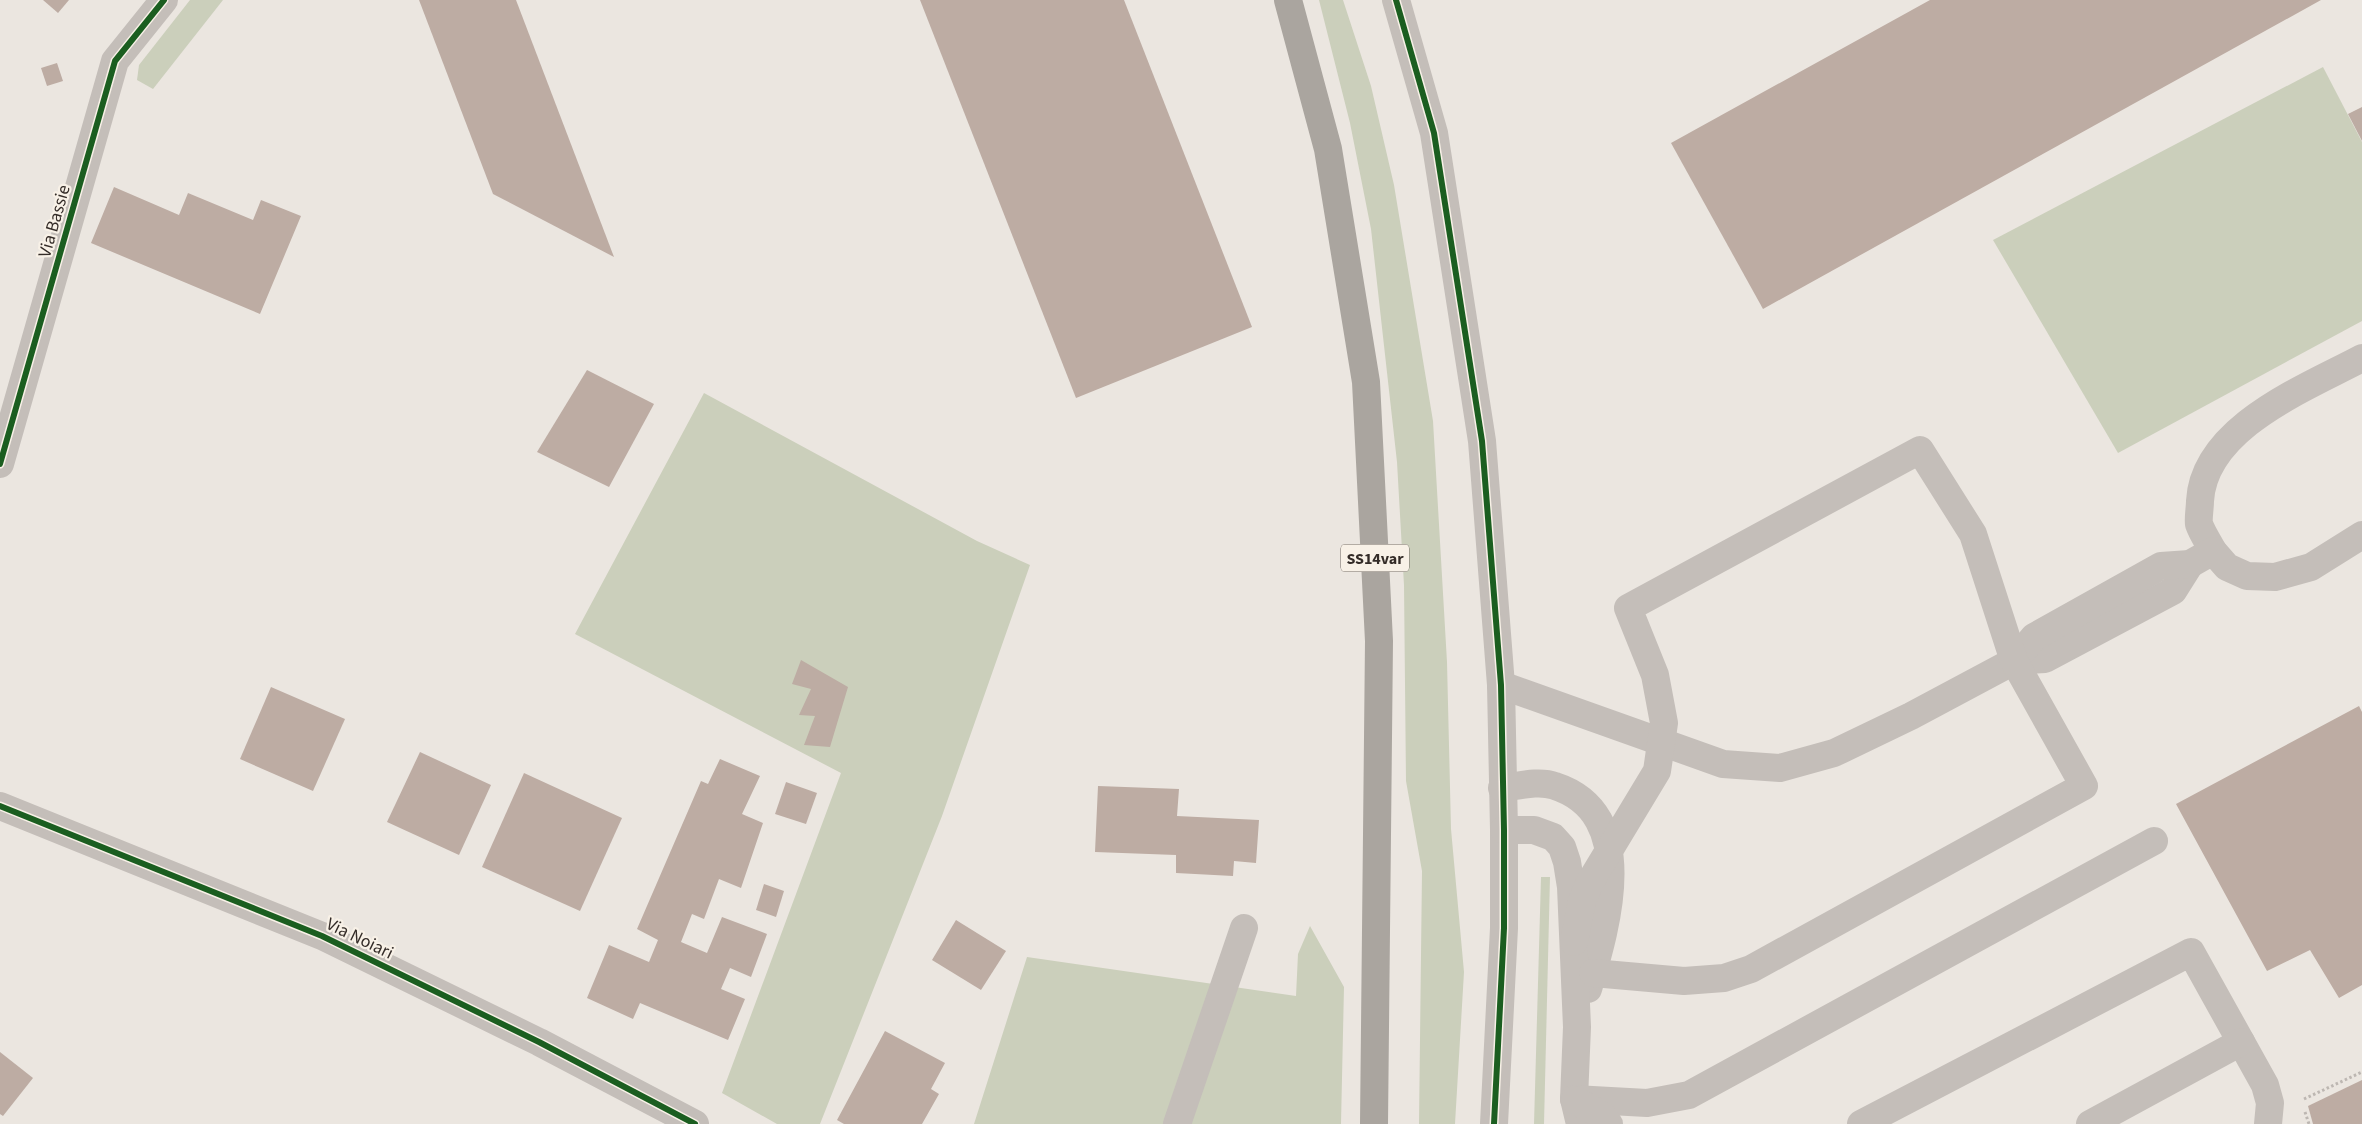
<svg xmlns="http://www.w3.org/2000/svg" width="2362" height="1124" viewBox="0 0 2362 1124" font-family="'Source Sans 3',sans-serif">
  <rect width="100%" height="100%" fill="#ebe6e0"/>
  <g fill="#cbcfbb">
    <polygon points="190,0 223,0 153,89 137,80 139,65"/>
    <polygon points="1319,0 1343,0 1371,86 1394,185 1433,421 1447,662 1451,829 1464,972 1455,1124 1419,1124 1422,871 1406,781 1404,585 1397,462 1371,229 1350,123"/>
    <polygon points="2323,67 2362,142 2362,321 2118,453 1993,240"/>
    <polygon points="704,393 977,541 1030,565 942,816 820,1124 777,1124 722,1093 841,773 575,634"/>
    <polygon points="1541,877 1550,877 1544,1124 1534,1124"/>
    <polygon points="1310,926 1344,987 1341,1124 974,1124 1027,957 1296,996 1298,954"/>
  </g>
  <g fill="#bdaca3">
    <polygon points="43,0 69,0 58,13"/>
    <polygon points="419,0 516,0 614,257 493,194"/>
    <polygon points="920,0 1124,0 1252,327 1076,398"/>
    <polygon points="1930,0 2321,0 1763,309 1671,143"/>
    <polygon points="57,63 63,81 47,86 41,68"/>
    <polygon points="2362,107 2362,141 2348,114"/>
    <polygon points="114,187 179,215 188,193 253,220 261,200 301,216 260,314 91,243"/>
    <polygon points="587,370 654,404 609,487 537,452"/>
    <polygon points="801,660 848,687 830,747 804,745 815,716 799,715 811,689 792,684"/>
    <polygon points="271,687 345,719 313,791 240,759"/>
    <polygon points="2359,706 2362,712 2362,985 2339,998 2310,950 2267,971 2176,804"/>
    <polygon points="420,752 491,785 459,855 387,822"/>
    <polygon points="720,759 760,776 742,814 763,823 741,888 719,879 704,919 692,914 681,942 707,953 722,917 767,934 751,977 730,968 721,989 745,999 728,1040 640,1003 633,1019 587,998 609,945 649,962 658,940 637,929 701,781 708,784"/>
    <polygon points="524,773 622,818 580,911 482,867"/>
    <polygon points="786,782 817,793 806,824 775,814"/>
    <polygon points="1098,786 1179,789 1177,816 1259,820 1256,863 1234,861 1233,876 1176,873 1176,855 1095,852"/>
    <polygon points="764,884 784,891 776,917 756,910"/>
    <polygon points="956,920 1006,951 981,990 932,960"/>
    <polygon points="885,1031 945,1063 931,1089 939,1094 922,1124 844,1124 837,1120"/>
    <polygon points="0,1052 33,1078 3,1116 0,1114"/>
    <polygon points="2362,1080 2362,1124 2313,1124 2308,1106"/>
  </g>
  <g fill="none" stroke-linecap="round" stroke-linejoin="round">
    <g stroke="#bdb7b2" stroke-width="3" stroke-dasharray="2.5 2.5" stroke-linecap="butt">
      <polyline points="2304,1099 2362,1072"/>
      <polyline points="2305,1112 2309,1124"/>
    </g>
    <g stroke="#c4beb9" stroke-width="28">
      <polyline points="1396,0 1434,133 1482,441 1501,685 1504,830 1504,928 1494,1124"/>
      <polyline points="0,464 115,61 164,0"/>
      <path d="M2213 551C2209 543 2202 533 2199 524 2198 518 2200 508 2200 501 2204 427 2306 388 2362 358"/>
      <polyline points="2014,661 2045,659 2173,591 2190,564"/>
      <polyline points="1501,685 1723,764 1780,768 1834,753 1911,716 2014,661 2034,637 2161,566 2190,564 2213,551 2227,567 2247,576 2275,577 2311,567 2362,535"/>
      <path d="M1502 788C1518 786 1539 780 1555 786 1641 814 1606 928 1588 989"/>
      <polyline points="0,806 322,936 539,1042 695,1124"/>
      <polyline points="1504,830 1534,830 1553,837 1562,847 1567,862 1571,887 1577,1027 1574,1099 1580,1124"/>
      <polyline points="1574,942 1582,901 1590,882 1657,771 1664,723 1655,675 1628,608 1920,450 1973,534 2014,661 2084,786 1751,969 1724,978 1684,981 1593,973"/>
      <polyline points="1574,1099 1647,1103 1689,1095 2154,841"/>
      <polyline points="1575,1100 1602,1115 1609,1124"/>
      <polyline points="1177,1124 1244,928"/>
      <polyline points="1861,1124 2191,952 2265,1085 2270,1103 2268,1124"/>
      <polyline points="2090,1124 2241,1042"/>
    </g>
    <polyline stroke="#aaa59f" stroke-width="28" points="1288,0 1328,149 1366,382 1379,641 1374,1124"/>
    <g stroke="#f8f1e7" stroke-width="9">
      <g id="cycleway">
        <polyline points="1396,0 1434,133 1482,441 1501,685 1504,830 1504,928 1494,1124"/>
        <polyline points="0,464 115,61 164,0"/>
        <polyline points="0,806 322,936 539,1042 695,1124"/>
      </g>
    </g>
    <use href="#cycleway" stroke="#1b5e20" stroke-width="6"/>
  </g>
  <g text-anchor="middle" stroke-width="4.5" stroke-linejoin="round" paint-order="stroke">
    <rect fill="#f8f1e7" stroke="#6f6761" stroke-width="1" x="1341" y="544.5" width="68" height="27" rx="4"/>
    <g font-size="16" font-weight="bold" fill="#342c28">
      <text x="1375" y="564">SS14var</text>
    </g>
    <g font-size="18" fill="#342c28" stroke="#f8f1e7">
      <text transform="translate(54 221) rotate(-74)" y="6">Via Bassie</text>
      <text transform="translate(360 938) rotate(26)" y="6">Via Noiari</text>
    </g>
  </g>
</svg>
